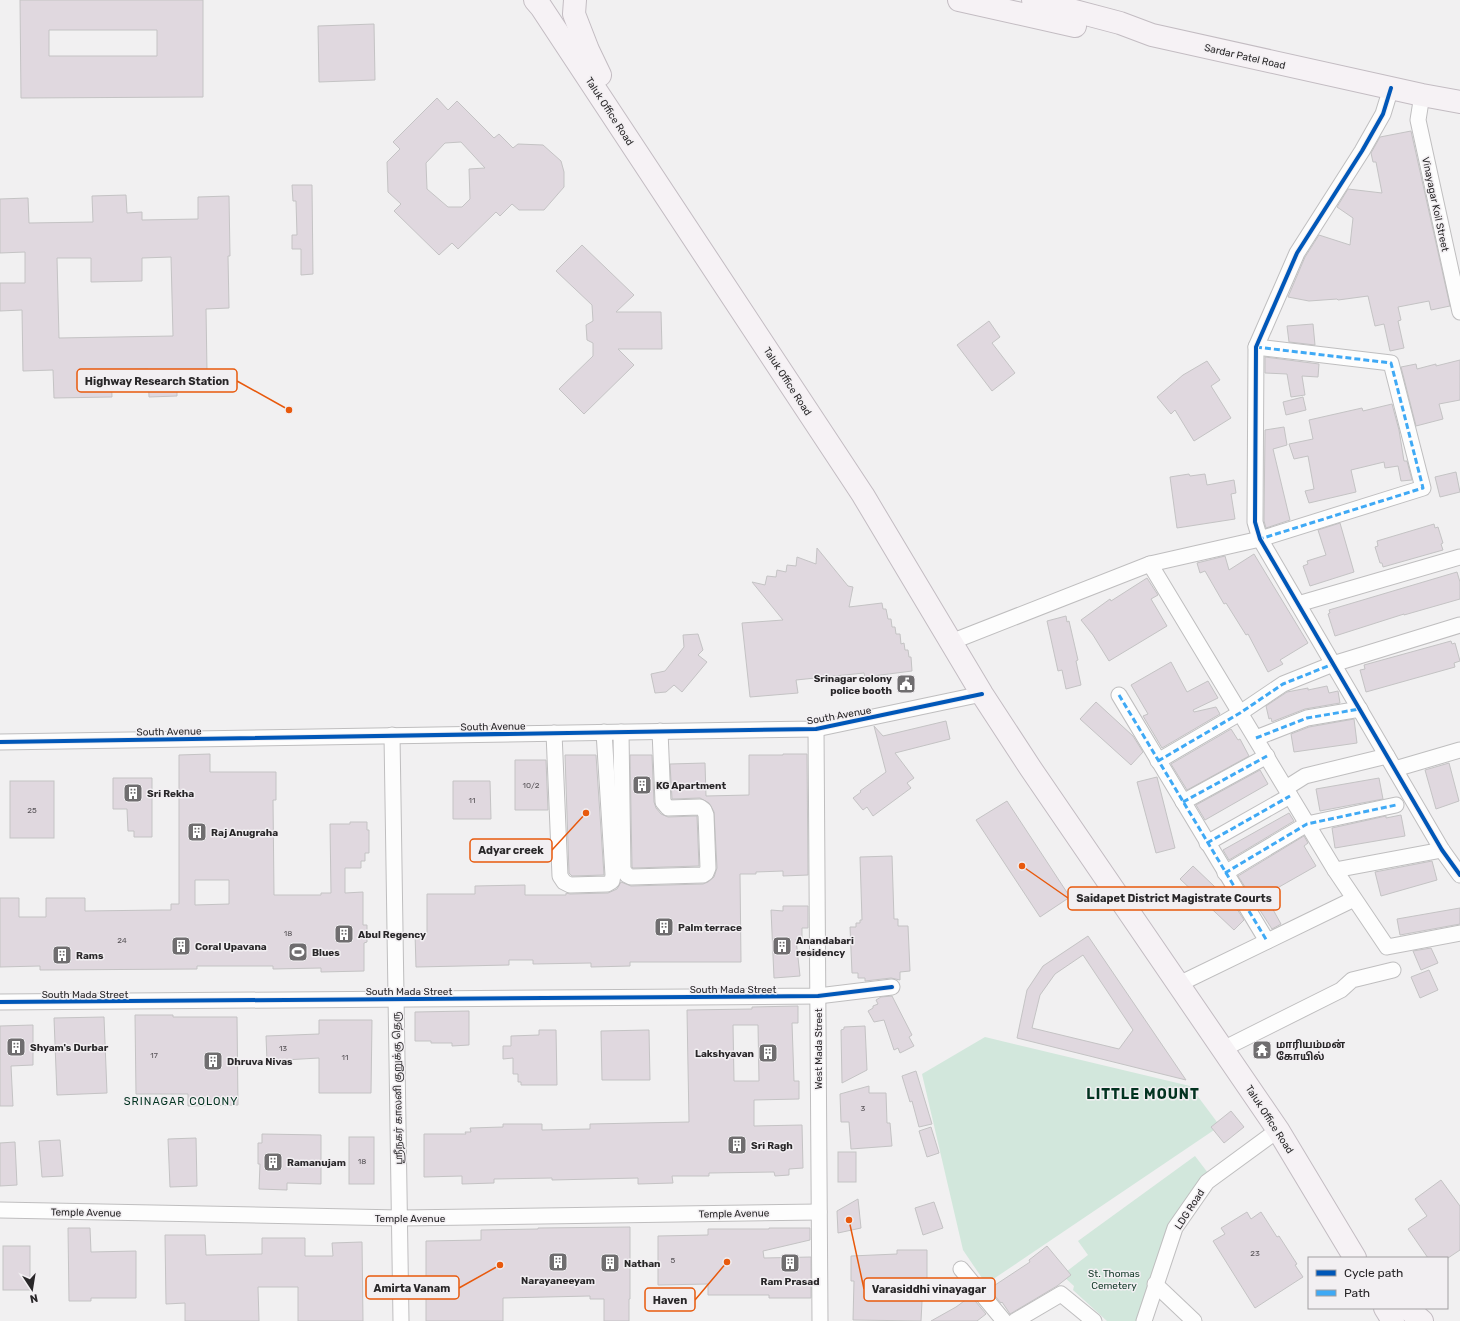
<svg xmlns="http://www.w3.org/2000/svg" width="1460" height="1321" viewBox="0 0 1460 1321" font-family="Rubik,'Noto Sans Tamil',sans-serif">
  <rect width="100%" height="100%" fill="#f1f0f1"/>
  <g fill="#d2e7dc">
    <polygon points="985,1037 1190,1086 1220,1126 986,1284 963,1250 922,1074"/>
    <polygon points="1195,1156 1208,1173 1190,1192 1159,1251 1137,1321 1107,1321 1073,1290 1074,1286 1062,1275 1088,1255 1078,1241"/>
  </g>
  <g fill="#e0d8df" stroke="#c4c3c4" fill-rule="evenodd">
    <path d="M20 0H203V97L21 98ZM49 30H157V56H49Z"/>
    <polygon points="374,24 375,80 319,82 318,26"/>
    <path d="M437 98 448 110 457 101 494 138 499 134 513 148 518 144 543 145 561 161 564 172V187L544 210H519L512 204 500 216 496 212 458 249 452 243 439 255 394 211 401 204 388 192 387 162 400 149 393 142ZM461 142 485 168 469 169 470 199 462 207H448L427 189 426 163 445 143Z"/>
    <polygon points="1411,131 1450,306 1431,310 1429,301 1398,307 1401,320 1398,321 1404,348 1390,351 1384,324 1375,326 1368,296 1338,300 1337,299 1309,301 1288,297 1305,257 1319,235 1350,245 1353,218 1337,207 1348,189 1382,193 1376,162 1373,162 1371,153 1380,137"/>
    <polygon points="292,185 312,185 313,274 301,275 301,249 292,249 292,235 297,235 296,201 293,201"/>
    <path d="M126 195 127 213 142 212V220L198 219V197L229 196 230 256H228L229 308 206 309 207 372 177 373V396L149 397 148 369 111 370 112 397 54 398 53 370 23 371 22 310 0 311V283H25V252L0 253V199L28 198 29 223 93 222 92 196ZM171 257 173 336 59 338 57 258H91V282L142 281V258Z"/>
    <polygon points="582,245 634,295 616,312 661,312 662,349 618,349 634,365 584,414 559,389 593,356 593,343 587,340 586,325 593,321 592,305 556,271"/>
    <polygon points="989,321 1000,337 992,343 1015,373 992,391 957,345"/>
    <polygon points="1313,324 1315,345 1289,342 1287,326"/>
    <polygon points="1265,357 1319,364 1318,377 1302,376 1305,395 1291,397 1287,374 1265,373"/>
    <polygon points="1460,360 1460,400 1439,404 1443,419 1416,426 1401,367 1416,364 1417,369 1436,364 1436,366"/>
    <polygon points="1207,361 1220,380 1211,386 1231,418 1194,441 1175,410 1171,414 1157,397 1183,375"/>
    <polygon points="1303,397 1306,410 1286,415 1283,402"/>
    <polygon points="1392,404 1399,430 1404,461 1407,461 1412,480 1401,481 1398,466 1385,468 1384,462 1351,470 1356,492 1309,503 1305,491 1314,489 1308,456 1294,459 1289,444 1313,439 1309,420 1362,408 1363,411"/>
    <polygon points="1284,427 1287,445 1273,449 1290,520 1266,528 1264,521 1265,430"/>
    <polygon points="1456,472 1460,492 1440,497 1435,477"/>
    <polygon points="1189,474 1190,476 1205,474 1207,485 1234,480 1236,493 1231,494 1235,519 1177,528 1170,477"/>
    <polygon points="1340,523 1354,572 1310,586 1303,566 1308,564 1307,561 1326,555 1318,530"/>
    <polygon points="1434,524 1435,528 1438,527 1443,543 1441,544 1443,550 1383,567 1382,563 1380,563 1375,547 1378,546 1377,541"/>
    <polygon points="817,548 848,586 853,587 849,607 882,603 883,609 886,609 888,619 891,619 892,627 895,627 896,634 900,634 901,644 904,643 905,650 908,650 909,657 911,657 912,671 865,677 864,673 796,680 798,693 750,697 742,623 783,620 752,582 765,585 767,576 776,577 777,570 786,572 787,565 796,566 797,557 816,564"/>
    <polygon points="1254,554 1308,643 1280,660 1283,664 1268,672 1248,634 1246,635 1226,603 1224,604 1205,571 1200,573 1197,563 1225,556 1229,570"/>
    <polygon points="1457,572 1460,582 1460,599 1404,615 1404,614 1335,636 1328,614 1330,613 1329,610"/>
    <polygon points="1147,578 1158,595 1151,599 1167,626 1109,661 1093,635 1081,620 1110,599 1111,601"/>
    <polygon points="1066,616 1067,622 1069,621 1078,660 1076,661 1081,685 1066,689 1062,670 1058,671 1047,621"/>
    <polygon points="698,634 703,650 698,655 707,662 682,692 674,685 666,692 655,693 651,674 665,671 684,647 683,635"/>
    <polygon points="1451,641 1452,644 1455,643 1460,661 1454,663 1455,667 1366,692 1360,670 1365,669 1364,665"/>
    <polygon points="1171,662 1187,692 1208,681 1218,698 1193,710 1194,712 1216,707 1220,714 1162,748 1143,716 1148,714 1131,685"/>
    <polygon points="1327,686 1329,693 1338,691 1340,703 1305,709 1274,721 1272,722 1271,718 1269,719 1266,706 1287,692 1308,688 1308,690"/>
    <polygon points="1096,702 1133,736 1143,752 1131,765 1080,719"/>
    <polygon points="1354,719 1357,743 1294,752 1291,734 1309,727"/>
    <polygon points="946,721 950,739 895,753 914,778 907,783 911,788 873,816 867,807 863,810 853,798 861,792 860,791 886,772 874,726 883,736"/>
    <polygon points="1231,729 1238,740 1240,739 1249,756 1187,790 1171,764"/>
    <path d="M210 754V772H276V800H273L274 895H321V893H331L330 824H350V822H367V830H369V853H365V861H361V868H345V893L363 892V925H367V942L364 943V971L321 972V968L273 969V966H197V969L40 970V966L0 967V898H19V917H46V898H85V911L162 910H171V904H179V755ZM195 880H229V904L195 905Z"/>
    <polygon points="783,754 807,754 808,875 783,876 783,871 756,872 756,874 740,874 741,962 630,962 630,966 591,967 591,963 533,964 533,960 509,960 509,965 416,967 415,933 427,933 427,894 475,894 475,886 525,885 525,895 566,895 566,893 570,894 608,893 617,889 621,882 631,886 703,884 708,882 714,877 717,868 714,812 709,803 700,798 672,799 670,764 705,763 706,796 749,795 749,755 783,755"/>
    <polygon points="565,755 596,755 604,875 572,876 569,873"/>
    <polygon points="630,755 652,755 654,802 656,808 661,814 668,817 697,816 699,866 633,868 632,867"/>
    <polygon points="515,760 546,760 548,810 515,810"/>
    <polygon points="1449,763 1459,801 1436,809 1425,770"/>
    <polygon points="1260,770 1268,784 1205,820 1196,805"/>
    <polygon points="1157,777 1175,848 1156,853 1137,782"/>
    <polygon points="113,778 152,778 152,837 134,837 134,831 128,831 127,809 113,809"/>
    <polygon points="1379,778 1383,799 1320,811 1316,789"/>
    <rect x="10" y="781" width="44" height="57"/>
    <polygon points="453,781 490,781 491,819 453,819"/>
    <polygon points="1007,801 1070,897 1040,917 976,820"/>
    <polygon points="1289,813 1294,821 1229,860 1223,850"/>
    <polygon points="1401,815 1405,836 1335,848 1332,828 1386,816 1386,818"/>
    <polygon points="1304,836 1308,843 1304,846 1316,866 1265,895 1281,924 1272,929 1238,876"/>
    <polygon points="892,856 894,919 898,919 898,926 908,926 910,971 900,972 900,980 891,978 865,981 865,978 858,978 858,973 852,973 850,927 856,927 856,923 860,923 860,920 862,920 860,857"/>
    <polygon points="1432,861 1437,880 1381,896 1375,872"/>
    <polygon points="1193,866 1235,906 1244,920 1234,930 1180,879"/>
    <polygon points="783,906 808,906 808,928 802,928 802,938 796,939 800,976 774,978 771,910 783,911"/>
    <polygon points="1460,908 1460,924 1400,935 1397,919"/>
    <path d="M1088 936 1186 1080 1017 1038 1027 990 1043 966ZM1083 955 1133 1030 1119 1049 1032 1028 1040 995 1055 974Z"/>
    <polygon points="1431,948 1438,963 1421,970 1413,951"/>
    <polygon points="1429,970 1438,990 1420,998 1411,977"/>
    <polygon points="892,996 912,1035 909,1037 914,1046 900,1053 898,1048 894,1050 884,1020 874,1022 868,1011 873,1008 873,1006 878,1004 876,1000 881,997"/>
    <path d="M798 1006V1023H792L794 1081H799V1099L754 1100V1126L802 1125 803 1168 789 1169V1175L775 1176 774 1172 709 1173V1176H672L673 1183 638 1184V1178L552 1180V1178L494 1179V1183L462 1184V1176L424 1177V1134H466L465 1132H471L470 1128 503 1127V1124H542V1130L590 1129V1124L689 1122 687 1010 752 1009V1007ZM733 1025H758L759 1081H734Z"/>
    <polygon points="469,1011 469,1045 452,1046 452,1043 431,1043 431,1041 415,1041 415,1012"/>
    <polygon points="135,1015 173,1015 173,1017 237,1017 238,1105 188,1106 188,1094 136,1094"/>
    <polygon points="104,1017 107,1093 57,1095 54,1018"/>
    <polygon points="319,1020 372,1020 371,1093 319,1093 319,1058 267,1061 266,1036 319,1034"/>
    <polygon points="33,1025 33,1065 11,1066 13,1106 0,1106 0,1026"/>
    <polygon points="865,1026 867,1070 842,1083 841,1030 844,1029 844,1027"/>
    <polygon points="539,1030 556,1030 557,1085 521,1085 521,1082 518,1082 518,1074 513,1074 513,1058 503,1059 503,1046 511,1046 511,1036 539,1035"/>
    <polygon points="649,1030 650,1080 602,1080 601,1031"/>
    <polygon points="916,1071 932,1124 919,1127 912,1101 910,1102 902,1076"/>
    <polygon points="869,1086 869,1093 886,1093 887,1123 890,1123 892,1146 851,1149 849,1122 841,1122 840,1094"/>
    <polygon points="1231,1111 1244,1127 1224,1143 1211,1127"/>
    <polygon points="931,1127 939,1153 927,1157 919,1131"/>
    <polygon points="262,1134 321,1135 321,1184 287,1183 287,1190 259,1189 260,1164 258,1164 258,1143 262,1143"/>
    <rect x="349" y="1137" width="25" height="47"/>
    <polygon points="196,1138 197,1186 170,1187 168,1139"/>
    <polygon points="60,1140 63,1176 42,1177 39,1141"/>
    <polygon points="15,1142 17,1185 0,1186 0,1143"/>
    <rect x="838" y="1152" width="18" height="30"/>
    <polygon points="1441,1180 1460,1206 1460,1250 1448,1258 1428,1258 1408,1229 1427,1216 1415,1199"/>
    <polygon points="858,1199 861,1228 838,1233 837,1211"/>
    <polygon points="934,1202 943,1228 923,1235 915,1208"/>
    <polygon points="1247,1212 1251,1219 1261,1212 1277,1237 1279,1236 1297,1264 1295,1265 1303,1277 1255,1308 1213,1241 1225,1234 1221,1228"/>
    <polygon points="630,1227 630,1299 629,1299 629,1321 604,1321 604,1299 590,1299 590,1296 503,1298 503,1321 426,1321 426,1241 481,1240 481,1230 538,1229 538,1228"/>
    <polygon points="68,1228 90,1228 91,1252 136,1251 136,1298 91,1298 91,1301 69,1301"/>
    <polygon points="769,1228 810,1228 810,1240 763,1251 764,1258 811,1257 811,1298 769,1298 769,1295 708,1295 708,1284 658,1285 658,1236 708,1235 708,1229 769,1229"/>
    <polygon points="165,1235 205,1235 206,1255 262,1254 262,1238 305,1238 305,1256 333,1256 332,1243 362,1242 363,1321 298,1321 298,1287 258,1287 259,1321 185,1321 185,1303 166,1304"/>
    <rect x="3" y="1246" width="27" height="44"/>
    <polygon points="1047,1246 1071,1275 1057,1286 1010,1314 1002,1302 1001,1303 989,1289 1030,1262 1029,1260"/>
    <polygon points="897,1250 927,1250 927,1281 923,1282 921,1321 853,1320 854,1281 851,1281 851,1256 897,1254"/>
    <polygon points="971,1296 986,1314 977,1321 931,1321 956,1307"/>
  </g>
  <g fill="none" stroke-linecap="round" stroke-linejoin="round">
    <g stroke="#bfbebf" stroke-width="17">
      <g id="minor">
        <polyline points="1391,88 1383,114 1362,151 1297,253 1256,347 1255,522 1260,539 1442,850 1460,875"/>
        <polyline points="1422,95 1418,120 1460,312"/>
        <polyline points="1150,564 1335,870 1387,947 1460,933"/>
        <polyline points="1298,604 1460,557"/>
        <polyline points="951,642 1150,564 1260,539 1423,488 1391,363 1256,347"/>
        <polyline points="1119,695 1267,941"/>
        <polyline points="816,729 820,1321"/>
        <polyline points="621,732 623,870 627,875 631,877 703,875 706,873 708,868 706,815 704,810 700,807 668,808 663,802 660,731"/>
        <polyline points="554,733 560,876 564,882 570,885 607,884 612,881 613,875 604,732"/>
        <polyline points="392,735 401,1321"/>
        <polyline points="1256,738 1307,718 1360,709"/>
        <polyline points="0,742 816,729 982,694"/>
        <polyline points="1158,761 1240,713 1283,684 1333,664 1460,625"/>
        <polyline points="1395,769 1460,750"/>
        <polyline points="1286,788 1305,776 1387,756"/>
        <polyline points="1183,802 1267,756"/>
        <polyline points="1207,843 1290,796"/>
        <polyline points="1335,870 1442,850"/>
        <polyline points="1225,873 1307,824 1396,805"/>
        <polyline points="1179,984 1354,899"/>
        <polyline points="0,1002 818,996 892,987"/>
        <polyline points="1223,1049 1341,990 1352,980 1393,970"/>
        <polyline points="0,1210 400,1218 819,1212"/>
        <polyline points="961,1269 1004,1321"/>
        <polyline points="1155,1284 1194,1321"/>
        <polyline points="1015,1321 1061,1294 1094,1321"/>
        <polyline points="1144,1321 1175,1228 1207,1182 1278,1130"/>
      </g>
    </g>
    <g stroke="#c3bcc2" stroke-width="24">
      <g id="primary">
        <polyline points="535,0 541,7 863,495 982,694 1031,769 1278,1130 1355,1258"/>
        <polyline points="575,0 574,14 588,50 600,75"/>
        <polyline points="959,0 1075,26"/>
        <polyline points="1033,0 1120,23 1152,35 1422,95 1460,102"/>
        <polyline points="1385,1308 1393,1321"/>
        <polyline points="1407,1308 1422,1321"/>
      </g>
    </g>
    <use href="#minor" stroke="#fdfdfd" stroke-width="15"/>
    <use href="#primary" stroke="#f6f2f5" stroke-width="22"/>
    <g stroke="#3fa9f5" stroke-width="3" stroke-dasharray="6 3" stroke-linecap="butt">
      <polyline points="1256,347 1391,363 1423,488 1260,539"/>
      <polyline points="1119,695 1267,941"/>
      <polyline points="1256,738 1307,718 1360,709"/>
      <polyline points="1158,761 1240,713 1283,684 1333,664"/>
      <polyline points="1183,802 1267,756"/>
      <polyline points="1207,843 1290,796"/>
      <polyline points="1225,873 1307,824 1396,805"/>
    </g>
    <g stroke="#f2eff2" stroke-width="6">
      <g id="cycleway">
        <polyline points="1391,88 1383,114 1362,151 1297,253 1256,347 1255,522 1260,539 1442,850 1460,875"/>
        <polyline points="0,742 816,729 982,694"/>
        <polyline points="0,1002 818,996 892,987"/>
      </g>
    </g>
    <use href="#cycleway" stroke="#0057b8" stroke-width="4"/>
  </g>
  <defs>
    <g id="civic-square" transform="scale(1)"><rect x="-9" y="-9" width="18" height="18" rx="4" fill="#6f6d6f" stroke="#f2eff2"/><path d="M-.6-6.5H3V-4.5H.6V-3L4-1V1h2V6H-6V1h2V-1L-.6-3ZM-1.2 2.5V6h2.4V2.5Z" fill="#fff"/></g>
    <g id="building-square" transform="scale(1)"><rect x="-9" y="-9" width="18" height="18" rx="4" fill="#6f6d6f" stroke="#f2eff2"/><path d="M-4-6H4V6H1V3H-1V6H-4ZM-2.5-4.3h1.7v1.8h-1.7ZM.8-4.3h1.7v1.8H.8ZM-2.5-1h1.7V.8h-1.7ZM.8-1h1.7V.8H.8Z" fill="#fff"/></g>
    <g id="stadium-square" transform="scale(1)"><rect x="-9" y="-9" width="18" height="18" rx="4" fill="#6f6d6f" stroke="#f2eff2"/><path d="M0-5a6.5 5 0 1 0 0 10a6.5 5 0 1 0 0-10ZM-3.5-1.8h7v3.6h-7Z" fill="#fff"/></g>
    <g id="temple-square" transform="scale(1)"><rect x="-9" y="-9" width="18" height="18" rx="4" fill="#6f6d6f" stroke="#f2eff2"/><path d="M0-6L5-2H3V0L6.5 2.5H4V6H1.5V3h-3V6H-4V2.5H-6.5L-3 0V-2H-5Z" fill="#fff"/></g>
  </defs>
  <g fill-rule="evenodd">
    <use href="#civic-square" x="906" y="684"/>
    <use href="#building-square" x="642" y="785"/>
    <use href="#building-square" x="133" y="793"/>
    <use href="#building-square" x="197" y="832"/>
    <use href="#building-square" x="664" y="927"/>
    <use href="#building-square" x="344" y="934"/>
    <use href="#building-square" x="181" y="946"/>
    <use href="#building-square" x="782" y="946"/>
    <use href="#stadium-square" x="298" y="952"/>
    <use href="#building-square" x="62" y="955"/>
    <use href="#building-square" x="16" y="1047"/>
    <use href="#temple-square" x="1262" y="1050"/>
    <use href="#building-square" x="768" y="1053"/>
    <use href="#building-square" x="213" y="1061"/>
    <use href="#building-square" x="737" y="1145"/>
    <use href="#building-square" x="273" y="1162"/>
    <use href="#building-square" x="558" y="1262"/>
    <use href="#building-square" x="610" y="1263"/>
    <use href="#building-square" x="790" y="1263"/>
  </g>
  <g text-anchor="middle" stroke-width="3" stroke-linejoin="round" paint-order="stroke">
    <g font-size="8" fill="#585458">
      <text x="531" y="788">10/2</text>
      <text x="472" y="803">11</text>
      <text x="32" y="813">25</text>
      <text x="288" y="936">18</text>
      <text x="122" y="943">24</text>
      <text x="283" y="1051">13</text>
      <text x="154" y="1058">17</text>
      <text x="345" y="1060">11</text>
      <text x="863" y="1111">3</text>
      <text x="362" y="1164">18</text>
      <text x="1255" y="1256">23</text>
      <text x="673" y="1263">5</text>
    </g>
    <g font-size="10" fill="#292729" stroke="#f2eff2">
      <text transform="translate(1245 56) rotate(13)" y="4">Sardar Patel Road</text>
      <text transform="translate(610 111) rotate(57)" y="4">Taluk Office Road</text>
      <text transform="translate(1436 204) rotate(78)" y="4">Vinayagar Koil Street</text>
      <text transform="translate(788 381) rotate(57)" y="4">Taluk Office Road</text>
      <text transform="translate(839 715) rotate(-10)" y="4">South Avenue</text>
      <text transform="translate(493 726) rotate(-1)" y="4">South Avenue</text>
      <text transform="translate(169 731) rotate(-1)" y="4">South Avenue</text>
      <text x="733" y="993">South Mada Street</text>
      <text x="409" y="995">South Mada Street</text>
      <text x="85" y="998">South Mada Street</text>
      <text transform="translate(818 1049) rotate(-90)" y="4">West Mada Street</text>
      <text transform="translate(397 1088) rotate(-91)" y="4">ஸ்ரீநகர் காலனி குறுக்கு தெரு</text>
      <text transform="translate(1270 1119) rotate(57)" y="4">Taluk Office Road</text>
      <text transform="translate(1189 1209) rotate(-57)" y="4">LDG Road</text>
      <text transform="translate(86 1212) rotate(1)" y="4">Temple Avenue</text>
      <text transform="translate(734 1213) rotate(-1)" y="4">Temple Avenue</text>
      <text x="410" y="1222">Temple Avenue</text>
    </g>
    <g font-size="10" font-weight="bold" fill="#292729" stroke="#f2eff2" text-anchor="start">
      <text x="892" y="682" text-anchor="end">Srinagar colony<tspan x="892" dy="12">police booth</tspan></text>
      <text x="656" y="789">KG Apartment</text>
      <text x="147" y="797">Sri Rekha</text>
      <text x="211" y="836">Raj Anugraha</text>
      <text x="678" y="931">Palm terrace</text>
      <text x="358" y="938">Abul Regency</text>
      <text x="796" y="944">Anandabari<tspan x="796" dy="12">residency</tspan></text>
      <text x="195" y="950">Coral Upavana</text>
      <text x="312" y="956">Blues</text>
      <text x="76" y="959">Rams</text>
      <text x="1276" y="1048">மாரியம்மன்<tspan x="1276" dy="12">கோயில்</tspan></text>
      <text x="30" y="1051">Shyam's Durbar</text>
      <text x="754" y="1057" text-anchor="end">Lakshyavan</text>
      <text x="227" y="1065">Dhruva Nivas</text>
      <text x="751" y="1149">Sri Ragh</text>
      <text x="287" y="1166">Ramanujam</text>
      <text x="624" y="1267">Nathan</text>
      <text x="558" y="1284" text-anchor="middle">Narayaneeyam</text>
      <text x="790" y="1285" text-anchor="middle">Ram Prasad</text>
    </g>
    <g font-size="10" fill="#113727" stroke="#f2eff2">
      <text x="1114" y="1277">St. Thomas<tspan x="1114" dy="12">Cemetery</tspan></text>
    </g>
    <g font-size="11" letter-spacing="1" fill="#023320" stroke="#f2eff2">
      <text x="181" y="1105">SRINAGAR COLONY</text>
    </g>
    <g font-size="14" font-weight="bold" letter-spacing="1" fill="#023320" stroke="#f2eff2">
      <text x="1143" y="1099">LITTLE MOUNT</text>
    </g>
  </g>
  <path fill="none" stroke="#e8590c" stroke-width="1.5" d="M289 410L237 381M586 813L552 850M1022 866L1068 898M500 1265L459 1288M849 1220L864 1289M727 1262L695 1300"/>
  <g fill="#e8590c" stroke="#f2eff2" stroke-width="1.5">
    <circle cx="289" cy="410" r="4"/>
    <circle cx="586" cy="813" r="4"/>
    <circle cx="1022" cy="866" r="4"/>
    <circle cx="500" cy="1265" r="4"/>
    <circle cx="849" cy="1220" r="4"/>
    <circle cx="727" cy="1262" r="4"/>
  </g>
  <g fill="#f2eff2" stroke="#e8590c" stroke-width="1.5">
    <rect x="77" y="369" width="160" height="23" rx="4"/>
    <rect x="470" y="839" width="82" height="23" rx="4"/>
    <rect x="1068" y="887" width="212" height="23" rx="4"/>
    <rect x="366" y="1276" width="93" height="23" rx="4"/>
    <rect x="864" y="1278" width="131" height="23" rx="4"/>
    <rect x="645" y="1288" width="50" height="23" rx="4"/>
  </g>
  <g font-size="11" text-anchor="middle" font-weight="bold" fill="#292729">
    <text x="157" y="385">Highway Research Station</text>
    <text x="511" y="854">Adyar creek</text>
    <text x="1174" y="902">Saidapet District Magistrate Courts</text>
    <text x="412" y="1292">Amirta Vanam</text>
    <text x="929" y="1293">Varasiddhi vinayagar</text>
    <text x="670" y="1304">Haven</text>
  </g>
  <rect x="1308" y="1257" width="140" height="52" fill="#f2eff2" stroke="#a29fa2"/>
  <rect x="1316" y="1270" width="20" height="6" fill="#0057b8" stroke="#a29fa2"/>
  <text x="1344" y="1277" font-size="12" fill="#292729">Cycle path</text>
  <rect x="1316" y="1290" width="20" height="6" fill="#3fa9f5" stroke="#a29fa2"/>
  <text x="1344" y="1297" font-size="12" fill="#292729">Path</text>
  <g transform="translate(32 1289) rotate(168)" stroke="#f2eff2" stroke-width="3" paint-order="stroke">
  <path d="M0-3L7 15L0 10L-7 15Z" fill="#292729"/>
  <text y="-6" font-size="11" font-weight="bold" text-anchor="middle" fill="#292729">N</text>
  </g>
</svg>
